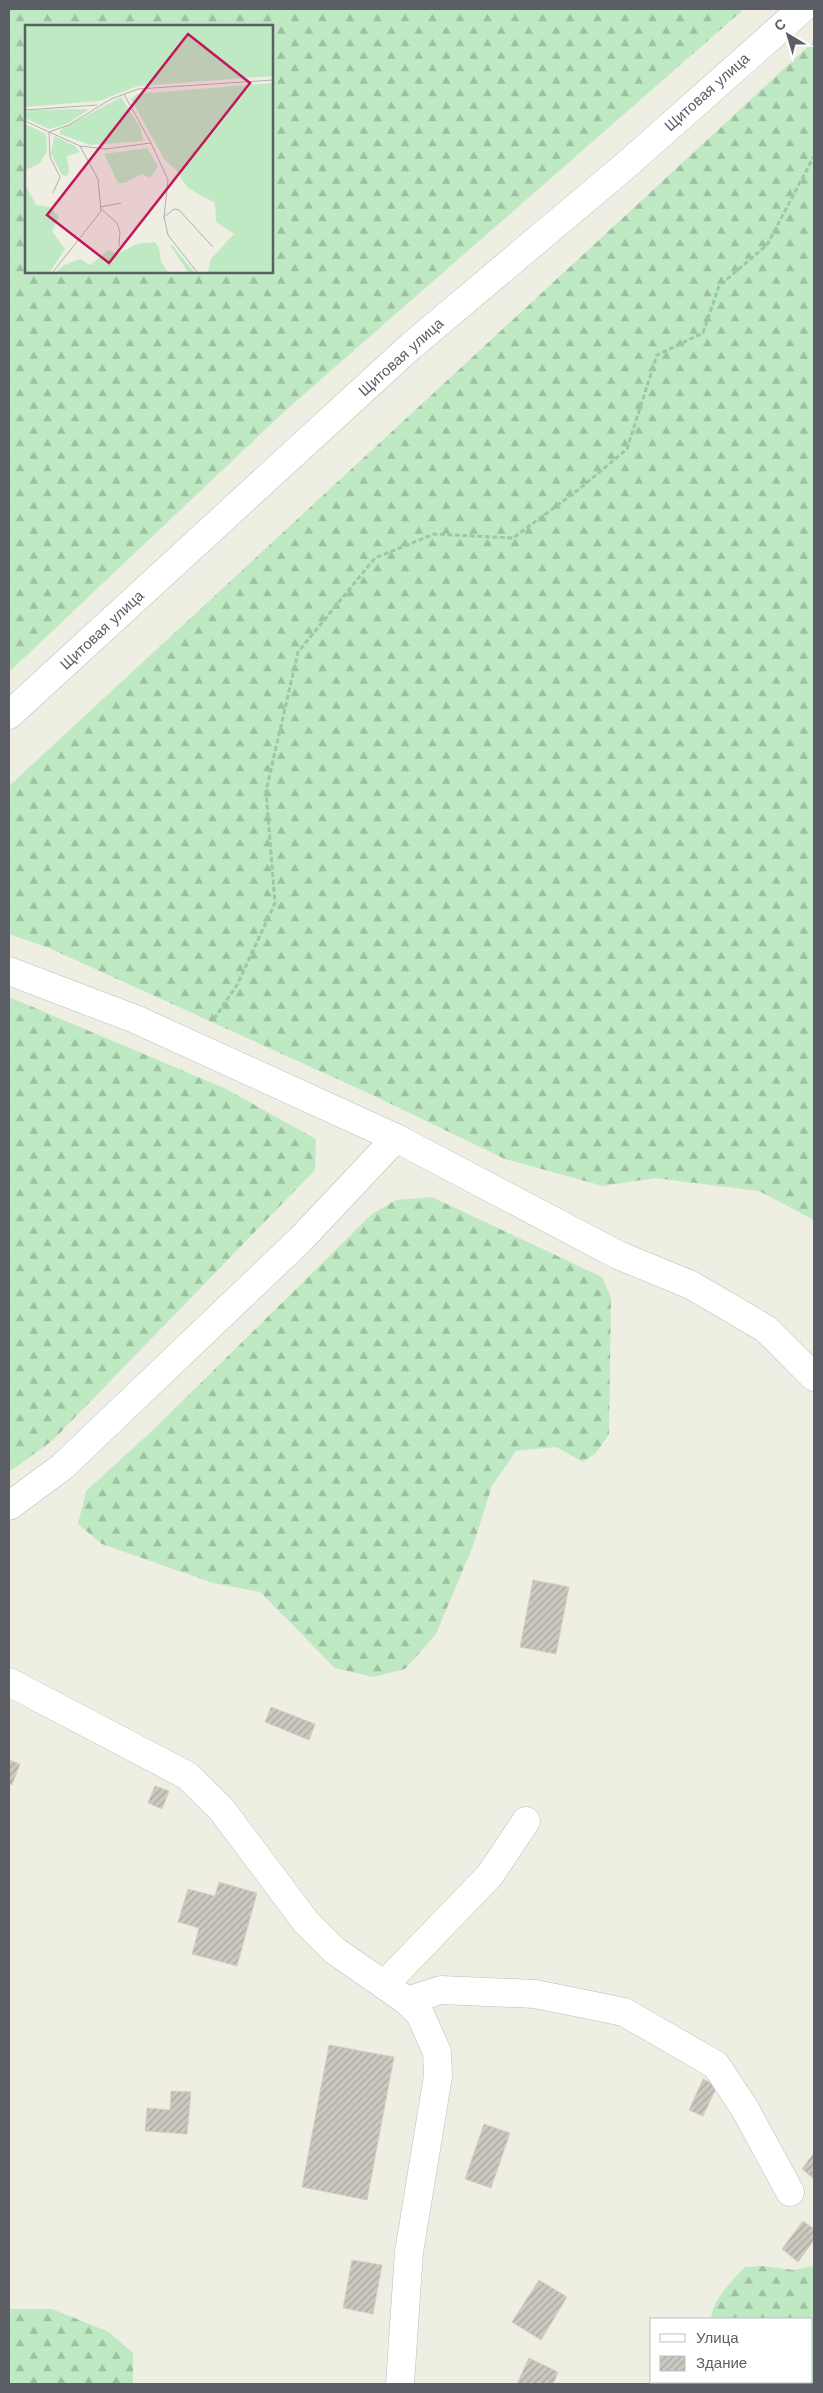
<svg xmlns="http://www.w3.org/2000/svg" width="823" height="2393" viewBox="0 0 823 2393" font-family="'Work Sans',sans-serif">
  <defs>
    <pattern id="forest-firs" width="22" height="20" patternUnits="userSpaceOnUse" patternTransform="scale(1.25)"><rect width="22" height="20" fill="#bee9c3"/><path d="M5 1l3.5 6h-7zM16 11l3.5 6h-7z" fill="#9dc0a2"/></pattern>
    <pattern id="building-hatch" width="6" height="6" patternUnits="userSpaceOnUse" patternTransform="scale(1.25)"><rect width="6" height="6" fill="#cbc8c0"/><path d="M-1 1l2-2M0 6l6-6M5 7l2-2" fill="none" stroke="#a8a6a0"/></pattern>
  </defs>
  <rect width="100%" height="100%" fill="#efeee3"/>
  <g fill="url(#forest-firs)" fill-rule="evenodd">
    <path d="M9 9H744L286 410 9 672ZM26 26H271V271H26Z"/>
    <polygon points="814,41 814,1220 759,1191 655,1178 603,1186 505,1159 368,1093 49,948 9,934 9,786"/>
    <polygon points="9,997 224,1088 316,1139 315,1170 52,1441 9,1472"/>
    <polygon points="432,1197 602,1277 611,1297 609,1434 596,1453 583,1462 556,1447 516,1451 492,1486 473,1546 436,1634 405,1669 373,1677 335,1668 260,1592 213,1583 102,1544 78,1524 86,1491 153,1430 372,1214 396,1200"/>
    <path d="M761 2266 794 2270 814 2266V2384H704V2382H812V2319H711C712 2300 732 2281 745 2267Z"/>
    <polygon points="9,2309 52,2309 109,2332 133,2353 133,2384 9,2384"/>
  </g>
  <g fill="url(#building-hatch)" stroke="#d5d1c1">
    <polygon points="533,1580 569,1587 556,1654 520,1647"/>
    <polygon points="271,1707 315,1724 309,1740 265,1722"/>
    <polygon points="9,1760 20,1764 12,1785 9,1784"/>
    <polygon points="155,1786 169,1791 162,1809 148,1803"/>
    <polygon points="219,1882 257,1893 237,1966 192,1954 199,1928 178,1922 188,1889 215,1896"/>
    <polygon points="329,2045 394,2057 367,2200 302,2187"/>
    <polygon points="703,2079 717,2086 703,2116 689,2110"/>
    <polygon points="171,2091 191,2092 187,2134 145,2131 147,2108 170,2110"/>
    <polygon points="484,2124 510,2133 491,2188 465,2179"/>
    <polygon points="814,2153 814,2179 802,2169"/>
    <polygon points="803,2221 814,2229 814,2240 798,2262 782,2249"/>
    <polygon points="352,2260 382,2265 373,2314 343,2308"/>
    <polygon points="539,2280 567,2297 541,2340 512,2322"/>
    <polygon points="529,2358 558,2372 553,2384 517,2384"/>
  </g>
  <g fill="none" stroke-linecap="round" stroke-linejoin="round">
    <g stroke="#bbbdc3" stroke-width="29">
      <g id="minor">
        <polyline points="9,715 411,346 625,166 802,9"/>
        <polyline points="9,971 135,1019 396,1138 301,1239 62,1467 9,1506"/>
        <polyline points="396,1138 618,1255 691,1285 766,1329 814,1377"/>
        <polyline points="9,1682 188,1776 222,1810 306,1922 334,1950 407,2001 420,2014 437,2052 438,2076 409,2252 400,2384"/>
        <polyline points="384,1985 490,1875 526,1821"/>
        <polyline points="407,2001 441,1990 535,1994 624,2012 716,2065 745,2109 790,2192"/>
      </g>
    </g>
    <polyline stroke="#96caac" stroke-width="3" stroke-dasharray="5 2.5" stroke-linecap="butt" points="214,1019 237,985 275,903 266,791 298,652 375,558 434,534 513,538 578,490 627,449 657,355 703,333 719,286 767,245 814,156"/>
    <use href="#minor" stroke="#fff" stroke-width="28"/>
  </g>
  <g text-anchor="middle" stroke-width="4" stroke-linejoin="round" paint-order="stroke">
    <g font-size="15" fill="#5b5f65" stroke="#fff">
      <text transform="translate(707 92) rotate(-42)" y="5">Щитовая улица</text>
      <text transform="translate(401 357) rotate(-42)" y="5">Щитовая улица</text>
      <text transform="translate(102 630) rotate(-43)" y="5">Щитовая улица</text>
    </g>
  </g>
  <g transform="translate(25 25)">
    <rect width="248" height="248" fill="#efeee3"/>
    <path d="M29 111 50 121 55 127 42 131 44 146 42 151 37 150 26 129Z" fill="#bee9c3"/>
    <path d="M0 0H247V51L113 61 74 76 0 82ZM247 58V247H183L186 234 209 209 191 197 190 178 163 163 150 144 139 134 106 74 112 69ZM96 72 116 104 118 116 65 120 35 109V105ZM6 85 62 84 63 85 42 99 24 104 0 93V88ZM0 99 21 109 22 127 14 139 0 145ZM122 123 133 141 125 153 117 149 100 158H93L79 129ZM0 159 11 180 25 182 34 192 27 206 40 224 25 247H0ZM130 217 134 223 136 237 143 247H31L39 240 55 234 65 240 83 225 92 229 112 219ZM145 220 148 221 169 247H163Z" fill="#bee9c3"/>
    <path fill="none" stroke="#b0b1ad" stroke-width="1" d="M0 85 72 80M0 96 24 107 44 100 86 74 113 64 248 55M126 118 143 155 139 192 143 210 172 247M55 121 81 124 126 118 99 69M28 168 35 152 25 132 24 107 55 121 73 154 76 186 28 247M75 182 96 178M76 184 92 198 95 207 94 221M139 192 149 184 154 185 188 222"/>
    <path fill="#c2185b" fill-opacity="0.15" stroke="#c2185b" stroke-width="2.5" d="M163 9 225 58 84 238 22 190Z"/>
    <rect width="248" height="248" fill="none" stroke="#5b5f65" stroke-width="2.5"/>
  </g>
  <rect width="823" height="2393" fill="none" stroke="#5b5f65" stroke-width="20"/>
  <rect x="650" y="2318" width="162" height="65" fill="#ffffff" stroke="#bdbfc1"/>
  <rect x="660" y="2334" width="25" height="8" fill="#ffffff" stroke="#bdbfc1"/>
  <text x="696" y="2343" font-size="15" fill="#5b5f65">Улица</text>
  <rect x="660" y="2356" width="25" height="15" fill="url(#building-hatch)" stroke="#bdbfc1"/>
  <text x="696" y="2368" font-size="15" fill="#5b5f65">Здание</text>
  <g transform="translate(788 35) rotate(322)" stroke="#ffffff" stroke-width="4" paint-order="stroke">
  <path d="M0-4L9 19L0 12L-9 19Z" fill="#5b5f65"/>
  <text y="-8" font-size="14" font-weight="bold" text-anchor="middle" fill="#5b5f65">С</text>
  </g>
</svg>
